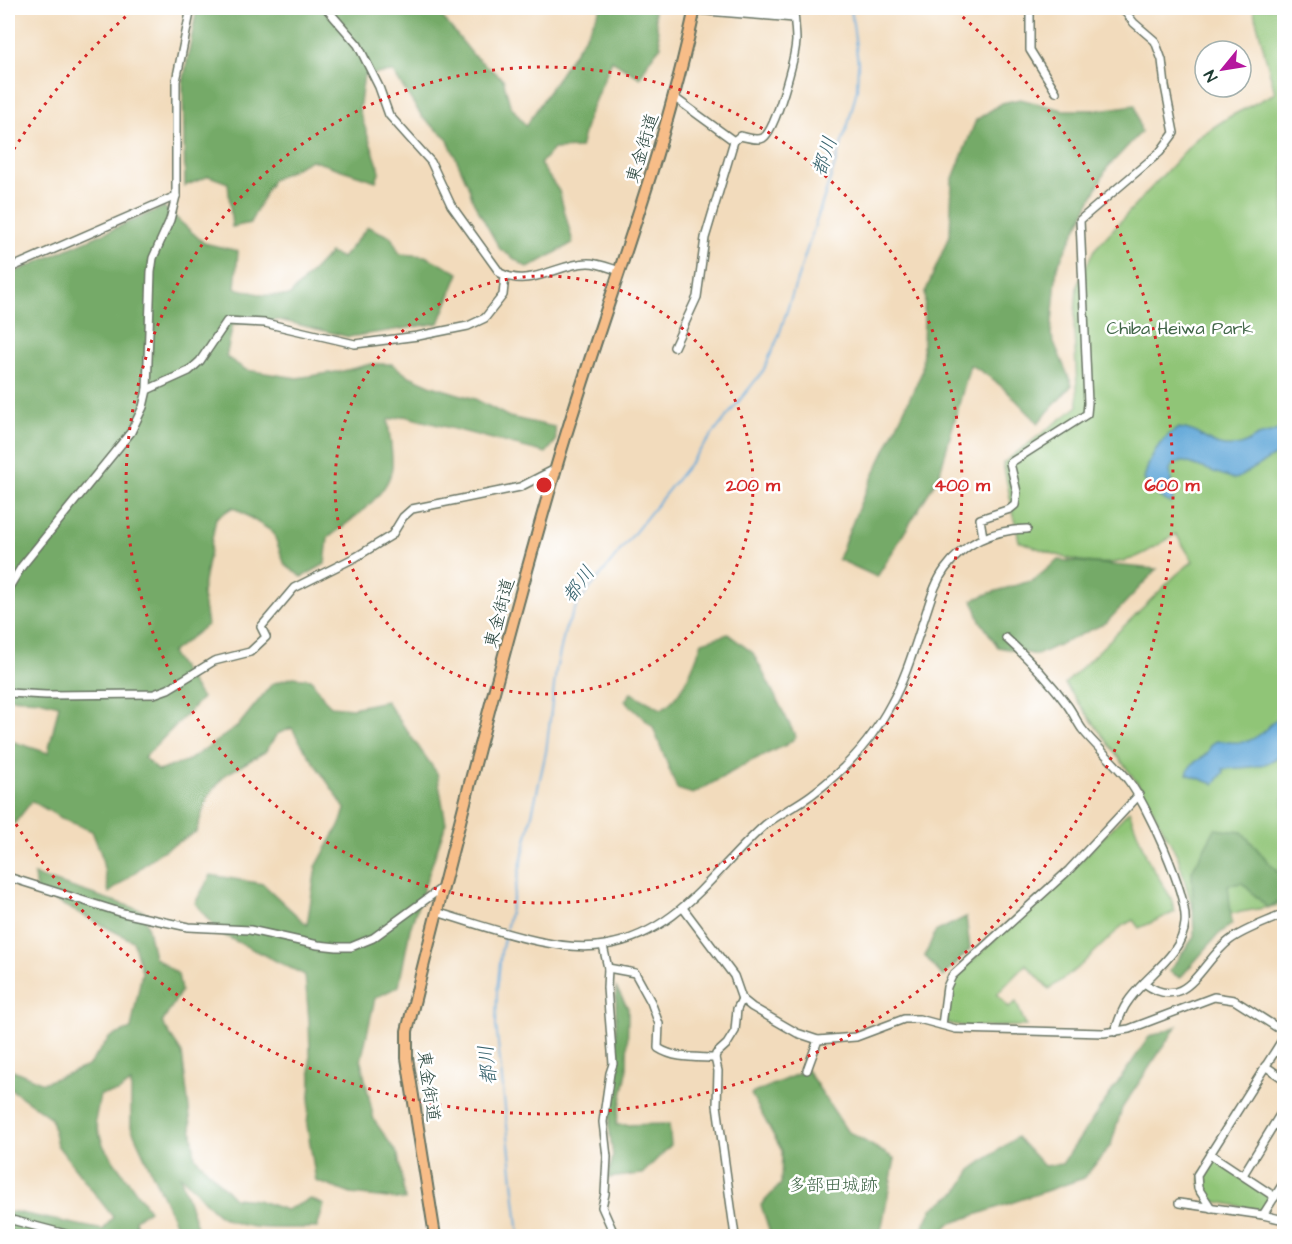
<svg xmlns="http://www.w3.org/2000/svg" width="1292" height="1244" viewBox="0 0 1292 1244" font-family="'Architects Daughter','Klee One',sans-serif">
  <rect width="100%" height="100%" fill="#fff"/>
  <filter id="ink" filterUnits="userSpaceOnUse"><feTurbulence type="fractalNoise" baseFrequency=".0167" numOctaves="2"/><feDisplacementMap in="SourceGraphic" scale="12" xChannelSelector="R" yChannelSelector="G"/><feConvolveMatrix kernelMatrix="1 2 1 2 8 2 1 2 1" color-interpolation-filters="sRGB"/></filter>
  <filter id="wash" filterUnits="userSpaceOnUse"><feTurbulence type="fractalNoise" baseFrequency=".008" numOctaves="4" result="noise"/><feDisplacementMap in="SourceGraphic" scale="24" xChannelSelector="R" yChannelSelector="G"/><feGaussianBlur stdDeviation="1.35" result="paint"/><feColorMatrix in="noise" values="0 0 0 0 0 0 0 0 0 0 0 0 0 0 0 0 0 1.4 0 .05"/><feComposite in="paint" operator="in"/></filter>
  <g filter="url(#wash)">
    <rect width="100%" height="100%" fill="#f2dbbc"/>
    <g fill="#90c577" stroke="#588156" stroke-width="1.5">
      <path d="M1253 8H1284V900L1275 906 1196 920 1178 857 1141 788 1065 684 1176 575 1193 561 1176 534C1162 542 1147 554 1131 559 1093 571 1055 555 1019 541L1003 463 1078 406 1074 329 1077 286 1094 250 1197 138 1229 117 1275 93Z"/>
      <polygon points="1129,811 1147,858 1171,898 1175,912 1139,928 1133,920 1122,926 1079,967 1049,989 1026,964 997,994 1009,1008 1016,1002 1026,1026 969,1027 945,1023 948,994 956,976 1007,928 1037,905"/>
      <polygon points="1213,1159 1269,1196 1264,1208 1260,1210 1213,1201 1204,1195 1200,1179 1210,1161"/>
    </g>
    <g fill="#74aa68" stroke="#4a744e" stroke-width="1.5">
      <polygon points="197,8 435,8 474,56 503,79 510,105 526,126 587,33 601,8 653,8 661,46 650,59 640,78 612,60 589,114 580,148 553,149 540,164 559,191 573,243 528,268 500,249 473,201 468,185 447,138 423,118 393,72 364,75 359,110 380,171 376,181 311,160 272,180 250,223 232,227 228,183 209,176 185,186 183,84"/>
      <path d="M1020 99 1063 110H1099L1135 105 1141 132 1107 168 1057 267 1051 335 1072 385 1038 423C1017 401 997 378 970 365L939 476 877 577 838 559 860 504 922 372 925 293 950 234 952 181 976 120 1002 103Z"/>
      <path d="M164 207 204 243 238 251 235 288 263 295 289 296 330 253 342 258 368 227 391 237 400 254 425 256 459 273 439 323 349 337 280 320 233 324 226 357 246 370 297 378 343 371 371 364H392L407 375 432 386 475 399 509 417 555 427 556 441 546 453 404 416 388 420C389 435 393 452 392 467 390 495 348 522 328 538L325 564 302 577 285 565 273 532 233 507 216 518 202 593 207 625 171 653 202 698 144 758 159 771 189 760 238 726 272 684 293 677 311 679 324 699 331 706 352 708 386 701 437 773 446 823 410 929 399 986 375 998 361 1061 374 1120 398 1155 405 1200 351 1194 316 1181 307 1125 311 1084 309 1020 305 975 219 933 195 903 211 875 263 884 307 925 316 867 341 822 345 809C329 781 308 758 292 728L277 734 265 752 225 775 208 796 196 832 159 853 109 893 101 854 92 831 63 819 32 801 10 829 8 846V740L48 753 59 705 39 700 8 698V275Z"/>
      <polygon points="1058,560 1157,569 1106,623 1037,655 998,647 979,619 973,600 990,593 1034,580"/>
      <path d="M728 634 753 653 796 737 786 745 751 761 693 794 677 789 653 727 625 701 631 693 661 709C682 699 695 663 702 642Z"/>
      <polygon points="1215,829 1242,832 1282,877 1284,876 1284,897 1268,908 1242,883 1228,885 1232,924 1218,935 1180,978 1169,971 1194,937 1192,871"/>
      <path d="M34 875 144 911 154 957 178 974 181 991 162 1023 182 1053 195 1157 234 1198 257 1200 286 1210 311 1199 324 1205 317 1228C284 1227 238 1234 213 1210 201 1199 193 1185 180 1176L200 1236H181L131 1127V1083L118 1092 100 1095 95 1121 104 1147 149 1210 135 1219 139 1236H23L8 1230V1213L16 1212 103 1230 113 1217 57 1145 51 1118 8 1087V1068L43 1083 88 1066 110 1037 131 1029 142 972 133 941 36 891Z"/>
      <polygon points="966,917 970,949 943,977 925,956 935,932"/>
      <polygon points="616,988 628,1008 627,1072 616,1125 669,1124 671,1145 642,1174 608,1178 613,1156 609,1127 616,1064"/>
      <polygon points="1177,1026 1122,1108 1111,1145 1084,1178 949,1224 938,1236 923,1236 923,1228 932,1209 958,1191 971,1170 1017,1137 1044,1166 1062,1164 1149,1037"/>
      <polygon points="807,1070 847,1131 895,1159 880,1236 771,1236 761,1205 781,1184 782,1151 751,1094"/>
    </g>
    <g fill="#63a9d9" stroke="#417386" stroke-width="1.5">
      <path d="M1284 425V450L1238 478 1234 479 1186 462C1179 461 1173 463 1170 469L1173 499 1170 503 1158 496 1144 480C1148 460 1159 438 1179 428 1205 430 1209 452 1241 445 1247 443 1252 439 1258 436 1268 433 1276 433 1284 425Z"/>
      <path d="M1277 719 1284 721V750C1270 770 1244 767 1223 769L1224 772 1214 784 1187 774C1191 759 1201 762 1208 752 1211 746 1210 744 1217 741 1237 742 1246 746 1263 732 1268 728 1270 723 1277 719Z"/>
    </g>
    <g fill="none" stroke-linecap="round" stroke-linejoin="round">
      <polyline stroke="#63a9d9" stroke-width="2" points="519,1236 496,1025 497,992 501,952 546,752 556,670 565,630 577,605 763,371 778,338 849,121 857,89 858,63 851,8"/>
    </g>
  </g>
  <g filter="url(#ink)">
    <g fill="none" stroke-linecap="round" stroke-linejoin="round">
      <g stroke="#697464" stroke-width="10">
        <g id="minor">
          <path d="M326 8 358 45 379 87 389 115 431 162 451 205 500 273C530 289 558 263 588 263 598 263 610 268 620 271"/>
          <polyline points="1030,8 1030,50 1056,92"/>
          <polyline points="695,10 794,18"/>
          <polyline points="675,98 734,141"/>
          <polyline points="8,269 176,196"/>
          <path d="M674 347 697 297 705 238 734 141 740 136C747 137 757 141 763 138 776 130 795 57 796 41 796 30 794 18 794 8"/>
          <polyline points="147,390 189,371 200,361 227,321 265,323 355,344 418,336 468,326 485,318 503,295 505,276"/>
          <polyline points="983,537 980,519 1010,509 1015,505 1017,492 1010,463 1087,414 1088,403 1080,220 1160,152 1174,133 1165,86 1162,60 1155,41 1134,23 1122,8"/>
          <polyline points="8,589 22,566 131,432 143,407 147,390 151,272 153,258 170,220 176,196 176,81 191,8"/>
          <path d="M1006 638C1029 659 1050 681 1068 706 1073 713 1077 722 1082 729 1096 747 1114 761 1128 780 1146 803 1188 894 1185 923 1182 957 1144 976 1127 1003 1121 1011 1118 1022 1115 1032"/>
          <polyline points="8,693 46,695 154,694 168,689 214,661 250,652 266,637 261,627 294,588 356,557 392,535 403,517 412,509 520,487 555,469"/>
          <polyline points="8,877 123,913 188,927 250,930 318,945 337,947 351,947 373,938 443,887"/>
          <polyline points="683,908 734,976 742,999 752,1007 797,1033 818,1040 856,1037 904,1019 919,1019 956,1029 1104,1033 1129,1029 1214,997 1234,1000 1284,1032"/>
          <path d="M436 912C485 926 556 954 605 945 679 933 713 871 765 825 779 814 796 806 811 795 844 771 872 740 891 704 906 677 914 648 924 619 930 602 934 584 945 569 965 542 994 530 1027 529"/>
          <polyline points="603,946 608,968 607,988 613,1064 610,1073 603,1122 607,1157 605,1194 602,1207 615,1236"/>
          <path d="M608 968 635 973 651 1002 659 1024 658 1048C675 1059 695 1057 715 1058"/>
          <path d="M1144 983C1187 1015 1201 961 1230 940 1245 929 1267 922 1284 914"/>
          <polyline points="942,1025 947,987 952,976 1069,870 1139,795"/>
          <polyline points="1265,1066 1284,1079"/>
          <polyline points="807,1070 818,1040"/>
          <polyline points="1210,1154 1275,1197"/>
          <polyline points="1243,1175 1284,1108"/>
          <polyline points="1179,1203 1263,1215 1284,1220"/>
          <polyline points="1211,1208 1198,1188 1197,1175 1284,1037"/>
          <polyline points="1263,1215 1284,1182"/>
          <polyline points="8,1219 73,1236"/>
          <polyline points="1156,1234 1163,1236"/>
          <polyline points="735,1236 717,1105 718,1071 715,1058 716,1054 727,1044 735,1031 737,1009 742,999"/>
        </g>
      </g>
      <g stroke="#697464" stroke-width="14">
        <path id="highway" d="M435 1236 407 1058V1031C454 842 502 654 556 468 601 314 662 165 695 8"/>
      </g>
      <use href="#minor" stroke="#fff" stroke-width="7"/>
      <use href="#highway" stroke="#f7bd88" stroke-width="10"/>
    </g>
  </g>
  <g fill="none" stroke="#d62828" stroke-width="3" stroke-dasharray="3 6">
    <circle cx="544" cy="485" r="209"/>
    <circle cx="544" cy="485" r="418"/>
    <path d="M9 157A628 628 0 0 1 132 11M956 11A628 628 0 1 1 9 813"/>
  </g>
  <g text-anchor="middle" stroke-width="5" stroke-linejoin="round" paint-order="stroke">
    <g font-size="18" fill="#1f3d34" stroke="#fff">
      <text transform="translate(642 148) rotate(-73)" y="6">東金街道</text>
      <text transform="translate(499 613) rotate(-75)" y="6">東金街道</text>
      <text transform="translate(429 1086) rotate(82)" y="6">東金街道</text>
    </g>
    <g font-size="18" fill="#416648" stroke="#fff">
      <text x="1180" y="334">Chiba Heiwa Park</text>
      <text x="833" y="1191">多部田城跡</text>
    </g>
    <g font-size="20" font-style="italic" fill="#37636e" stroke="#fff">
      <text transform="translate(824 156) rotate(-72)" y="7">都川</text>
      <text transform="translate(578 584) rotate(-54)" y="7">都川</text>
      <text transform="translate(487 1065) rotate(-96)" y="7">都川</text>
    </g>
  </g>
  <circle cx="544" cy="485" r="9" fill="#d62828" stroke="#fff" stroke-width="3"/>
  <g font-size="18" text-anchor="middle" font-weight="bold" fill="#d62828" stroke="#fff" stroke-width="5" stroke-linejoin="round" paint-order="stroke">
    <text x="753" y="491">200 m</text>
    <text x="962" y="491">400 m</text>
    <text x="1172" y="491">600 m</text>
  </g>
  <rect width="1292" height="1244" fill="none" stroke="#fff" stroke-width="30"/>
  <g transform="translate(1223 69) rotate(240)"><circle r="28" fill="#ffffff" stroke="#a5b1ae" stroke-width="1.5"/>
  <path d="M0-4.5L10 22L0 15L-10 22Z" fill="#b5179e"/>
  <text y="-9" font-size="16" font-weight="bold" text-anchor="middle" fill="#1f3d34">N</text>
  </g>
</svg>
